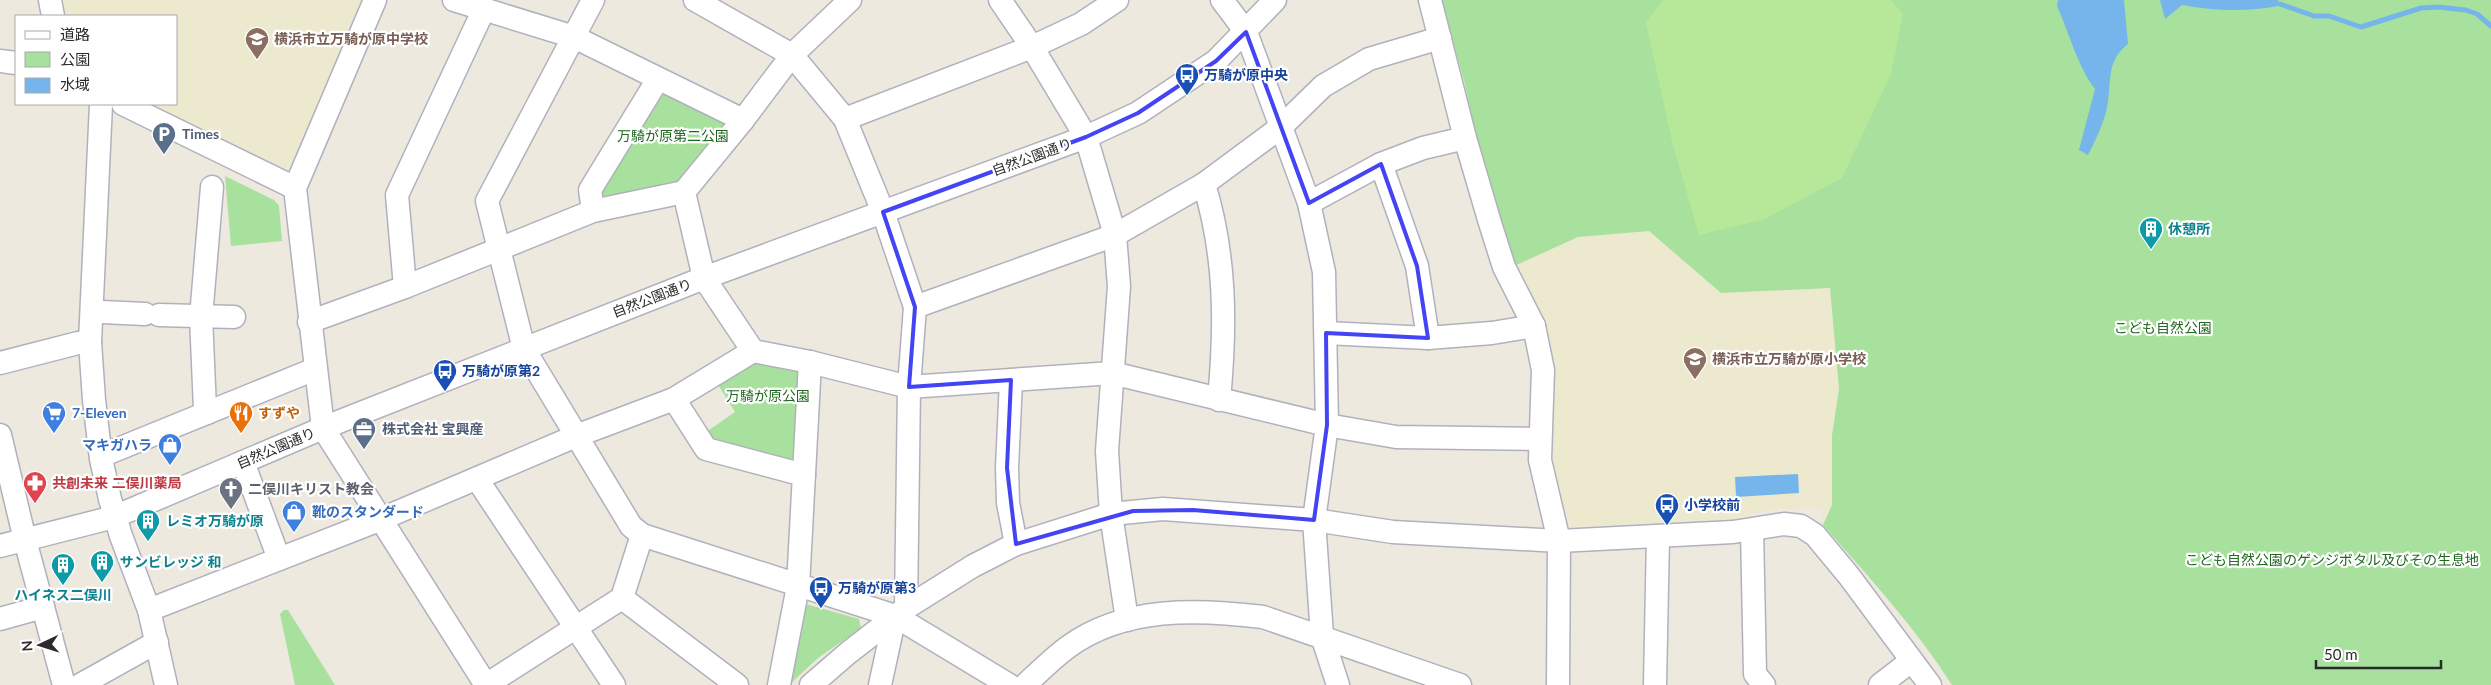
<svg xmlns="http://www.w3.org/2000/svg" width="2491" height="685" viewBox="0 0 2491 685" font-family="Lato,'Noto Sans JP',sans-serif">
  <rect width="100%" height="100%" fill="#ede9de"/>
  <g fill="#ede9ce">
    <polygon points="58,0 363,0 290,167 284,168 152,104 176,104 176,16 62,16"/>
    <polygon points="1649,231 1721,293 1830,288 1839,389 1832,435 1832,505 1823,525 1821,507 1771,510 1728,519 1572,527 1562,502 1550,457 1512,267 1578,237"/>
  </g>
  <g fill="#a7e19d">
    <path d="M1442 0H2491V685H1952C1915 627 1868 576 1823 525L1832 505V435L1839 389 1830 288 1721 293 1649 231 1578 237 1512 267 1482 166 1465 85Z"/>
    <polygon points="660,84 734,122 682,186 597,205 595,190"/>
    <polygon points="225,176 274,200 279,206 282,241 231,246"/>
    <polygon points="755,357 804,367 799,468 709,444 702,435 735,412 717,383"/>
    <polygon points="802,603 859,619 861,628 818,658 789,685"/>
    <polygon points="284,610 288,610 335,685 295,685 280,614"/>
  </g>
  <polygon fill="#b7e899" points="1663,0 1891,0 1903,14 1891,74 1842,178 1765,219 1699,235 1672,141 1646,23"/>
  <g fill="#75b5eb">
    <path d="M2058 0H2124L2128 44C2104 62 2113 85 2106 112 2102 127 2095 141 2088 155L2079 150 2095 89C2078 67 2069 33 2057 6Z"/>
    <path d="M2160 0H2278L2279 6C2246 12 2215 11 2182 5L2165 19Z"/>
    <polygon points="1798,474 1799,493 1736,497 1735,477"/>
  </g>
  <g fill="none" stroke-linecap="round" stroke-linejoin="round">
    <polyline stroke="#75b5eb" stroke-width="5" points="2280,4 2314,16 2329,16 2361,27 2421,8 2438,7 2466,10 2477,14 2491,26"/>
    <g stroke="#b1b1be" stroke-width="25">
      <g id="minor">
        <polyline points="50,0 53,16"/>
        <polyline points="375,0 295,188 323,428 486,685"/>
        <polyline points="454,0 574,37 743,120"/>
        <polyline points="593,0 487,201 524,349 631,526 642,535 895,616 1009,685"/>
        <polyline points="695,0 792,55 845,119 883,212 915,307 909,387 906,608"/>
        <polyline points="850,0 792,55 743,120 684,192 704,278 753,351 810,362 909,387 1112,373 1327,425 1396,437 1539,439"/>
        <polyline points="1000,0 1032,47 1086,137 1115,235 1119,286 1107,451 1111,514 1127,620"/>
        <polyline points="1222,0 1246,32 1309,203 1324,272 1327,425 1314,520 1322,636 1338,685"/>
        <polyline points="1430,0 1465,138 1490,223 1504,267 1534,326 1543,370 1540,460 1559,541 1558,685"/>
        <polyline points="0,61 16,63"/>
        <polyline points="101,104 90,342 94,400 101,459 110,499 121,536 149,610 166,685"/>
        <polyline points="123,104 295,188"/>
        <polyline points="845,119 1032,47 1081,24 1117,0"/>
        <polyline points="1381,164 1417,266 1428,338"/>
        <path d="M1204 184C1226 256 1226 325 1219 400"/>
        <polyline points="1309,203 1381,164 1423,148 1465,138"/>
        <polyline points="593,211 590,190 658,79"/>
        <polyline points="405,287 397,195 484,9"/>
        <polyline points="915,307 1115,235 1204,184 1281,127 1323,86 1369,59 1440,38"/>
        <polyline points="102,312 145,314"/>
        <polyline points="159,315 234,317"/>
        <polyline points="309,322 405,287 593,211 684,192"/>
        <polyline points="1326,333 1428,338 1492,333 1534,326"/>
        <polyline points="0,363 78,343 90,342"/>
        <polyline points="1011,380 1007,468 1008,503 1016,544"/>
        <polyline points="674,399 706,449 804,475"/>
        <polyline points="207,413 205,409 201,317 212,187"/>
        <polyline points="0,435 25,540 64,685"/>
        <polyline points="101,456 315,369"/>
        <polyline points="243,462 279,559"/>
        <polyline points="477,479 614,685"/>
        <polyline points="1752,530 1755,674 1764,685"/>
        <polyline points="0,546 114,517 323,428 704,278 1086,137 1138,113 1216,61 1275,0"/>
        <polyline points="622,598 737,685"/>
        <polyline points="149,610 379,520 576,436 674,399 753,351"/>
        <polyline points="0,619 43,607"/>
        <polyline points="80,685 157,642"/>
        <polyline points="486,685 622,598 642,535"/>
        <polyline points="779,685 798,586 810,362"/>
        <polyline points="811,685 848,653 906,608 973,566 1016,544 1111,514 1163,509 1314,520 1393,532 1559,541 1733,532 1784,524 1801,526 1815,535 1849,576 1930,685"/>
        <polyline points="880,685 895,616"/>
        <path d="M1025 685C1039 672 1053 658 1068 647 1124 606 1198 609 1263 617L1460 685"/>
        <polyline points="1655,685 1658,536"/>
        <polyline points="1880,685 1911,661"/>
      </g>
    </g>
    <use href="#minor" stroke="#fff" stroke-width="22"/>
  </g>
  <path fill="none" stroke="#4444f4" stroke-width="4" stroke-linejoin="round" d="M1246 32 1309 203 1381 164 1417 266 1428 338 1326 333 1327 425 1314 520 1193 510 1133 511 1016 544 1007 468 1011 380 909 387 915 307 883 212 1086 137 1138 113 1216 61Z"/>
  <defs>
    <g id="school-pin" transform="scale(1.25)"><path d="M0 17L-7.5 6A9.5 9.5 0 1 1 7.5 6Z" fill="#8d6e63" stroke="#fff"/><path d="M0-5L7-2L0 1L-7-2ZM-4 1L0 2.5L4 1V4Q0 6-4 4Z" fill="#fff"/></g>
    <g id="bus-pin" transform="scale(1.25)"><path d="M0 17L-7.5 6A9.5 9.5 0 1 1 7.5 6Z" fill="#1a4fb4" stroke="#fff"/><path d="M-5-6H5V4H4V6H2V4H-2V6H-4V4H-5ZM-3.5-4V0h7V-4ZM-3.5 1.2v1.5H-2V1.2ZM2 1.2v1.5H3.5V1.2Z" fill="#fff"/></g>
    <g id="parking-pin" transform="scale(1.25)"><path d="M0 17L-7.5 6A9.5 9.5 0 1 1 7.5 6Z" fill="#5c6f8a" stroke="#fff"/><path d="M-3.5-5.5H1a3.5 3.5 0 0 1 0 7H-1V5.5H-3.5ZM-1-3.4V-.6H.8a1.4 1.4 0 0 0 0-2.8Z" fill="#fff"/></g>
    <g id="building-pin" transform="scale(1.25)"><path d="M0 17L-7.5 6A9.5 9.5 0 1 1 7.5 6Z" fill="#0f9aa8" stroke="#fff"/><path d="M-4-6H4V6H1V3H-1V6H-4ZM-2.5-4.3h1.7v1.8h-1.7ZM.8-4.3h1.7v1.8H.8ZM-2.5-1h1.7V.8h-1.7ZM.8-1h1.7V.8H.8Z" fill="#fff"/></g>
    <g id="supermarket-pin" transform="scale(1.25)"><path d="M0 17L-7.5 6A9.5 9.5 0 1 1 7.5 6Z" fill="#3f7fe0" stroke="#fff"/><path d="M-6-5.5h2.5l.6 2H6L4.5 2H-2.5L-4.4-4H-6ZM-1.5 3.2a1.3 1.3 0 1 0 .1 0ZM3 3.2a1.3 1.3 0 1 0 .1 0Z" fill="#fff"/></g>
    <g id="restaurant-pin" transform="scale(1.25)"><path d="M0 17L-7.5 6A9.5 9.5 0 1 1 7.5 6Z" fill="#e8710a" stroke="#fff"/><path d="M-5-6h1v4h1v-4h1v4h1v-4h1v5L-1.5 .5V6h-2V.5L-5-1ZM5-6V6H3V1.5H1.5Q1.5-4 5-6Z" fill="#fff"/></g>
    <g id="office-pin" transform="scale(1.25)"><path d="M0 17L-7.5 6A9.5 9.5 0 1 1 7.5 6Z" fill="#5c6f8a" stroke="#fff"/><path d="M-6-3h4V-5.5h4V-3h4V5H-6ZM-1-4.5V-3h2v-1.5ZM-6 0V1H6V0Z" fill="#fff"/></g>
    <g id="shop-pin" transform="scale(1.25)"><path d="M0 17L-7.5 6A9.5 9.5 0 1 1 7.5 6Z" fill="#3f7fe0" stroke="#fff"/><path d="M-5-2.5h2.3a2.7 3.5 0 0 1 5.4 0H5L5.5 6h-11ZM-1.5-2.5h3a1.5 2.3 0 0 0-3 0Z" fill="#fff"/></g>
    <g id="pharmacy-pin" transform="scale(1.25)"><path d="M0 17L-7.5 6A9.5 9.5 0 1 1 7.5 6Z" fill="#e0444e" stroke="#fff"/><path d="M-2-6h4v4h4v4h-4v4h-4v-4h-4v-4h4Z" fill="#fff"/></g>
    <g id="church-pin" transform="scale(1.25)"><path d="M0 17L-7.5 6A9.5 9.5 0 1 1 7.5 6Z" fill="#6b7280" stroke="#fff"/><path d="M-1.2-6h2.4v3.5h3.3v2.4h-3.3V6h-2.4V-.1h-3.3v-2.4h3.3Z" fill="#fff"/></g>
  </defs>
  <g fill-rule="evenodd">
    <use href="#school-pin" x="257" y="39"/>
    <use href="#bus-pin" x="1187" y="75"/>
    <use href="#parking-pin" x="164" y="134"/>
    <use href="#building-pin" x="2151" y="229"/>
    <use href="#school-pin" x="1695" y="359"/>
    <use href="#bus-pin" x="445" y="371"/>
    <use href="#supermarket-pin" x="54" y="413"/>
    <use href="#restaurant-pin" x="241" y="413"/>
    <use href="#office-pin" x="364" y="429"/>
    <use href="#shop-pin" x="170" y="445"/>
    <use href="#pharmacy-pin" x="35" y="483"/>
    <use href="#church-pin" x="231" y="489"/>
    <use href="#bus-pin" x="1667" y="505"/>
    <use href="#shop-pin" x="294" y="512"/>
    <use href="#building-pin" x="148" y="521"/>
    <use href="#building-pin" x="102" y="562"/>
    <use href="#building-pin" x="63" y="565"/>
    <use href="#bus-pin" x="821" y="588"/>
  </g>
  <g text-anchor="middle" stroke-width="4.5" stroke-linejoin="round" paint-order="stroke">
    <g font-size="14" font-weight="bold" fill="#785e54" stroke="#fff" text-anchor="start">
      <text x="274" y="44">横浜市立万騎が原中学校</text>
      <text x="1712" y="364">横浜市立万騎が原小学校</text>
    </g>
    <g font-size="14" font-weight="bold" fill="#164399" stroke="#fff" text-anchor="start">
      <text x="1204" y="80">万騎が原中央</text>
      <text x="462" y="376">万騎が原第2</text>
      <text x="1684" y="510">小学校前</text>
      <text x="838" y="593">万騎が原第3</text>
    </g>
    <g font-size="14" font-weight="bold" fill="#4e5e75" stroke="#fff" text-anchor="start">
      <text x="182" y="139">Times</text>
      <text x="382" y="434">株式会社 宝興産</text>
    </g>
    <g font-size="14" fill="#1e671d" stroke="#fff">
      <text x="673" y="141">万騎が原第二公園</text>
      <text x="2163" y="333">こども自然公園</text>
      <text x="768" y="401">万騎が原公園</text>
      <text x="2332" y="565">こども自然公園のゲンジボタル及びその生息地</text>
    </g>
    <g font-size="14" fill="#2b2b2b" stroke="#fff">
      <text transform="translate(1032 157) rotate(-20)" y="5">自然公園通り</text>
      <text transform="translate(652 298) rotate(-21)" y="5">自然公園通り</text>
      <text transform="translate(276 448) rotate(-23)" y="5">自然公園通り</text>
    </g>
    <g font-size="14" font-weight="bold" fill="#0d838f" stroke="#fff" text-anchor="start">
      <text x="2168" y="234">休憩所</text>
      <text x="166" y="526">レミオ万騎が原</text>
      <text x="120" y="567">サンビレッジ 和</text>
      <text x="63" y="600" text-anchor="middle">ハイネス二俣川</text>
    </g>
    <g font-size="14" font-weight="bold" fill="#366cbe" stroke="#fff" text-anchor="start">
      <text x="72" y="418">7-Eleven</text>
      <text x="152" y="450" text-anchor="end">マキガハラ</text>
      <text x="312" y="517">靴のスタンダード</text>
    </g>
    <g font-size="14" font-weight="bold" fill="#c56008" stroke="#fff" text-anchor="start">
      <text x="258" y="418">すずや</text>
    </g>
    <g font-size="14" font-weight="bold" fill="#be3a42" stroke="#fff" text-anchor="start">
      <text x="52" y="488">共創未来 二俣川薬局</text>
    </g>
    <g font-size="14" font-weight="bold" fill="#5b616d" stroke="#fff" text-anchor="start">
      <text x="248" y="494">二俣川キリスト教会</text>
    </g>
  </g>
  <rect x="15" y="15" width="162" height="90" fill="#ffffff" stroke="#aaaaaa"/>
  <rect x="25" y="31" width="25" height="8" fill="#ffffff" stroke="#aaaaaa"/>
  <text x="60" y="40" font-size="15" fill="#2b2b2b">道路</text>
  <rect x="25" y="52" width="25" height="15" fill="#a7e19d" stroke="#aaaaaa"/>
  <text x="60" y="65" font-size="15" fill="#2b2b2b">公園</text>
  <rect x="25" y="78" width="25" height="15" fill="#75b5eb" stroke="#aaaaaa"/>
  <text x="60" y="90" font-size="15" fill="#2b2b2b">水域</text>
  <g transform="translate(40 645) rotate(266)" stroke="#ffffff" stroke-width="4" paint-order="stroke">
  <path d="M0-4L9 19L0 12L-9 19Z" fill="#2b2b2b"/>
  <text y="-8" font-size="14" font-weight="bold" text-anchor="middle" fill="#2b2b2b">N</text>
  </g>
  <path d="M2316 660v8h125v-8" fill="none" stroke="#2b2b2b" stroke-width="2.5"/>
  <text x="2324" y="660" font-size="15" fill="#2b2b2b" stroke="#ffffff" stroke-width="4" paint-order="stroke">50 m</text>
</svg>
